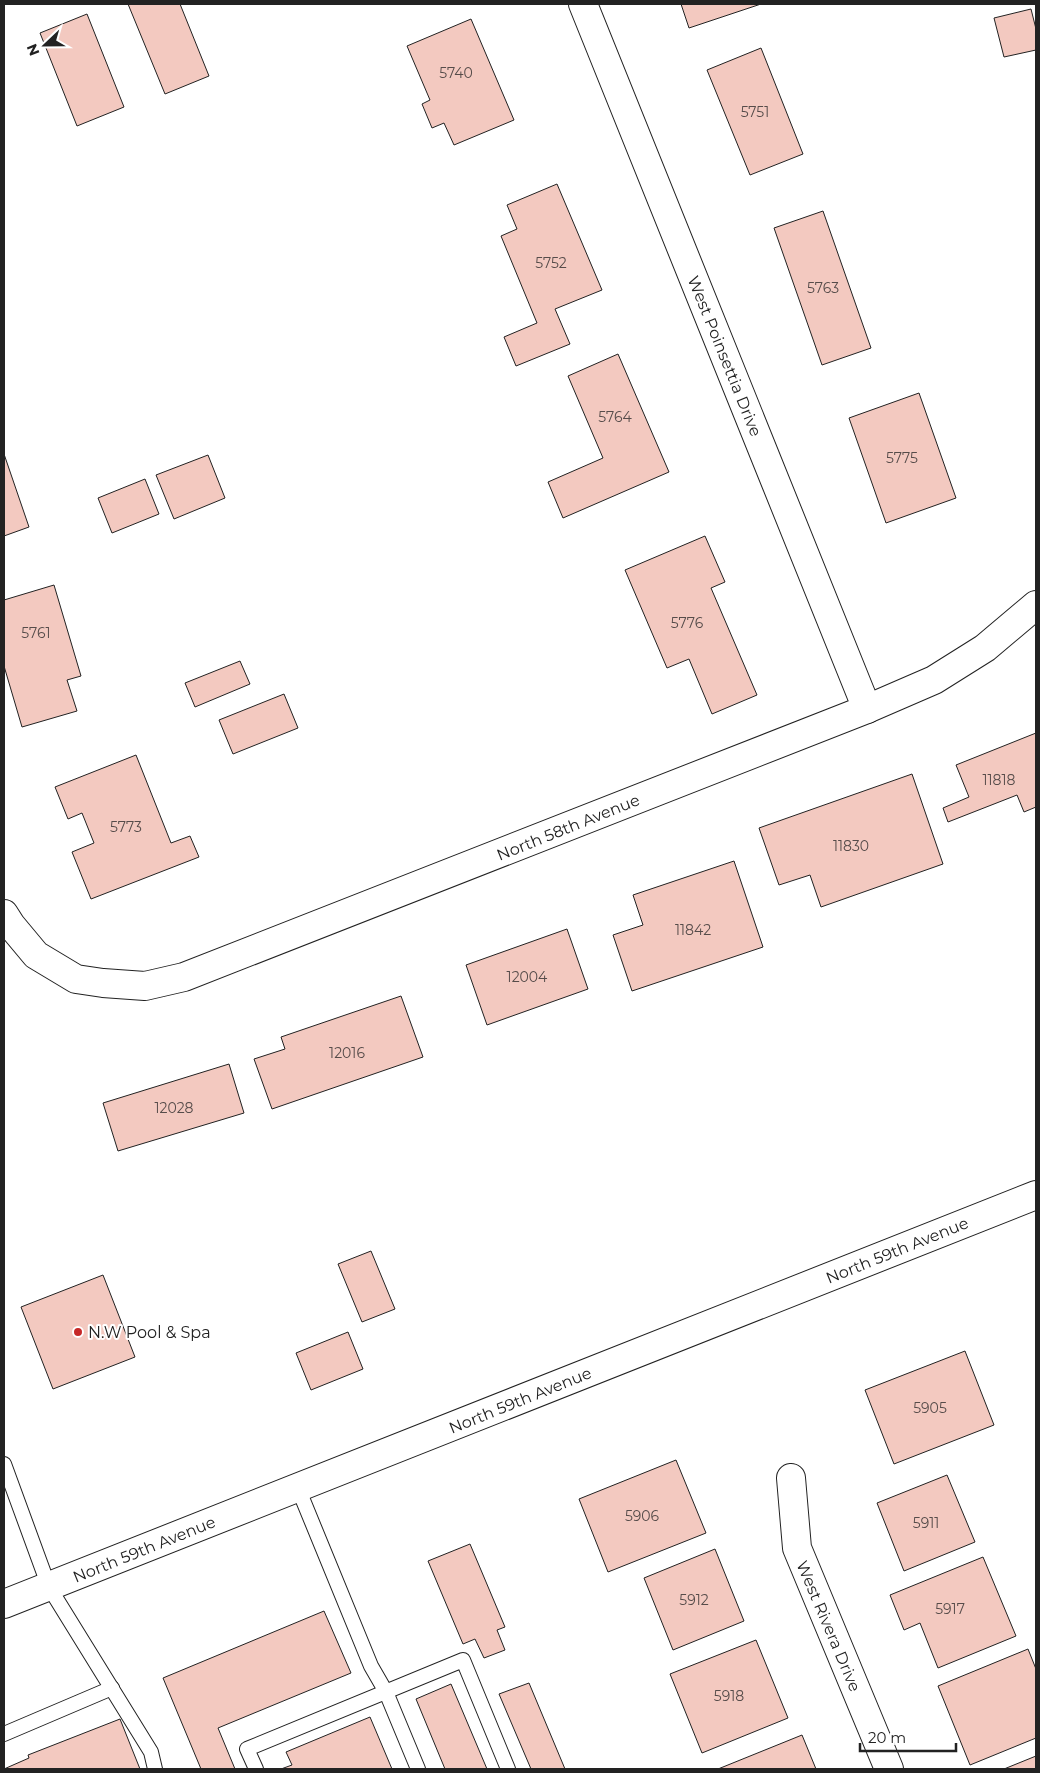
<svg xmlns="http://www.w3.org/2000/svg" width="1040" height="1773" viewBox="0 0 1040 1773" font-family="Montserrat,sans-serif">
  <rect width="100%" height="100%" fill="#fff"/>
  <g fill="#f3c9c0" stroke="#222">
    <polygon points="128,4 180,4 209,76 165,94"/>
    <polygon points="681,4 761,4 689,28"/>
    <polygon points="1031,9 1036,29 1036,50 1004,57 994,18"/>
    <polygon points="87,14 124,107 77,126 40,33"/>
    <polygon points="471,19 514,120 454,145 444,123 432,128 422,104 430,100 407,46"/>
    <polygon points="761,48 803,154 750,175 707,70"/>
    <polygon points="557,184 602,290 555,309 570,344 516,366 504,337 537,323 501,236 517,229 507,205"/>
    <polygon points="823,211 871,348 822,365 774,228"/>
    <polygon points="618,354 669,472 563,518 548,482 603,458 568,376"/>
    <polygon points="919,393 956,498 886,523 849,418"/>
    <polygon points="4,454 29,527 4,536"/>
    <polygon points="208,455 225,498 174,519 156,475"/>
    <polygon points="145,479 159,514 112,533 98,498"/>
    <polygon points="705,536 725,582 711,588 757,695 712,714 689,659 667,668 625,570"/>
    <polygon points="54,585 81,676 67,680 77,711 22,727 4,666 4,600"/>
    <polygon points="240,661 250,684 195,707 185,683"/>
    <polygon points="284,694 298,728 233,754 219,720"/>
    <polygon points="1036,733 1036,807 1024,812 1017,795 948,822 943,808 969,797 956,765"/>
    <polygon points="136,755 171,843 190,836 199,857 91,899 72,852 94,843 82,813 68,819 55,787"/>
    <polygon points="912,774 943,864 821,907 810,875 779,885 759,828"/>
    <polygon points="734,861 763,947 632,991 613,935 643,925 633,895"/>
    <polygon points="567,929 588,989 487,1025 466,965"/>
    <polygon points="401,996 423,1057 272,1109 254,1059 285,1049 281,1037"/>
    <polygon points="229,1064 244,1113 118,1151 103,1103"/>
    <polygon points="371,1251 395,1309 362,1322 338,1264"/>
    <polygon points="103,1275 135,1357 53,1389 21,1307"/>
    <polygon points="348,1332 363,1369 311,1390 296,1353"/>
    <polygon points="965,1351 994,1425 894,1464 865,1390"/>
    <polygon points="676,1460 706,1533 608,1572 579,1499"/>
    <polygon points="947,1475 975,1542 904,1571 877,1503"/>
    <polygon points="470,1544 505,1627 497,1630 505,1650 484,1658 475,1639 463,1644 428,1561"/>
    <polygon points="715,1549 744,1621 673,1650 644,1578"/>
    <polygon points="983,1557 1016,1636 938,1668 920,1623 904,1630 890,1595"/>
    <polygon points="324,1611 351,1673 218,1728 235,1769 201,1769 163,1678"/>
    <polygon points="756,1640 788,1718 702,1753 670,1674"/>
    <polygon points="1028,1649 1036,1669 1036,1738 970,1765 938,1686"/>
    <polygon points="529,1683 565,1769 531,1769 499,1694"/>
    <polygon points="451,1684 487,1769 445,1769 416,1699"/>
    <polygon points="370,1717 392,1769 281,1769 292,1765 286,1752"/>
    <polygon points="120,1719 140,1769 4,1769 29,1758 28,1755"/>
    <polygon points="802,1735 816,1769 718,1769"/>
    <polygon points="1036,1756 1036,1769 1004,1769"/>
  </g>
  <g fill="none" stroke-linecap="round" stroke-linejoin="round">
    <g stroke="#222" stroke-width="16">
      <g id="service">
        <polyline points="4,1464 49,1587 151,1752 155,1769"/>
        <polyline points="298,1488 371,1666 386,1692 418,1769"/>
        <polyline points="4,1734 112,1688"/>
        <polyline points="256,1769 247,1749 463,1660 508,1769"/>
      </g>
    </g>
    <g stroke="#222" stroke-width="30">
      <g id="minor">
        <polyline points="583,4 867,709"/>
        <polyline points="4,914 11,925 36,955 76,979 103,983 145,986 184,977 867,709 934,680 985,648 1036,605"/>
        <polyline points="791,1478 797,1548 889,1769"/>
      </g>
    </g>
    <g stroke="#222" stroke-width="30">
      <polyline id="secondary" points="4,1604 1036,1195"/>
    </g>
    <use href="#service" stroke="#fff" stroke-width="14"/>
    <use href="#minor" stroke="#fff" stroke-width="28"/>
    <use href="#secondary" stroke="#fff" stroke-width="28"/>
  </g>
  <circle fill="#c62828" stroke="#fff" stroke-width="2" cx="78" cy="1332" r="5"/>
  <g text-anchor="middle" stroke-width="4" stroke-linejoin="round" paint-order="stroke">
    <g font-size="14" fill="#564c4a">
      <text x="456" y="78">5740</text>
      <text x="755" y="117">5751</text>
      <text x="551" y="268">5752</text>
      <text x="823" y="293">5763</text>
      <text x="615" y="422">5764</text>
      <text x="902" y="463">5775</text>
      <text x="687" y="628">5776</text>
      <text x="36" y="638">5761</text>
      <text x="999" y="785">11818</text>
      <text x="126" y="832">5773</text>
      <text x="851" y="851">11830</text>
      <text x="693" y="935">11842</text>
      <text x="527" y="982">12004</text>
      <text x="347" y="1058">12016</text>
      <text x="174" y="1113">12028</text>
      <text x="930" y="1413">5905</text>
      <text x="642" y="1521">5906</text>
      <text x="926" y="1528">5911</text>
      <text x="694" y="1605">5912</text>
      <text x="950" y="1614">5917</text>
      <text x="729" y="1701">5918</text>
    </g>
    <g font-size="16" fill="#222" stroke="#fff">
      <text transform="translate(725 356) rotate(68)" y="6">West Poinsettia Drive</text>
      <text transform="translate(568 827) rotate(-22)" y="6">North 58th Avenue</text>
      <text transform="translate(897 1250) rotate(-22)" y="6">North 59th Avenue</text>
      <text transform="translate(520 1400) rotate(-22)" y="6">North 59th Avenue</text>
      <text transform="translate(144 1549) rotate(-22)" y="6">North 59th Avenue</text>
      <text transform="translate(829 1626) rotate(67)" y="6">West Rivera Drive</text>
    </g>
    <g font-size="16" fill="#222" stroke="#fff" text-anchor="start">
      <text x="88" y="1338">N.W Pool &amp; Spa</text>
    </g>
  </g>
  <rect width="1040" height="1773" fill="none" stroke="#222222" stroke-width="10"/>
  <g transform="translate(45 45) rotate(248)" stroke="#ffffff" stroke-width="4" paint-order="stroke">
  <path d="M0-4L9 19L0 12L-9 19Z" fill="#222222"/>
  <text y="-8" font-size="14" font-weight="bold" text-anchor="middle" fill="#222222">N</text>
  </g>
  <path d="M860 1743v8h96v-8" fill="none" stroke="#222222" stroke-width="2.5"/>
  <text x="868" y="1743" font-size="15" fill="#222222" stroke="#ffffff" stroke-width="4" paint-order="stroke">20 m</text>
</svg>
